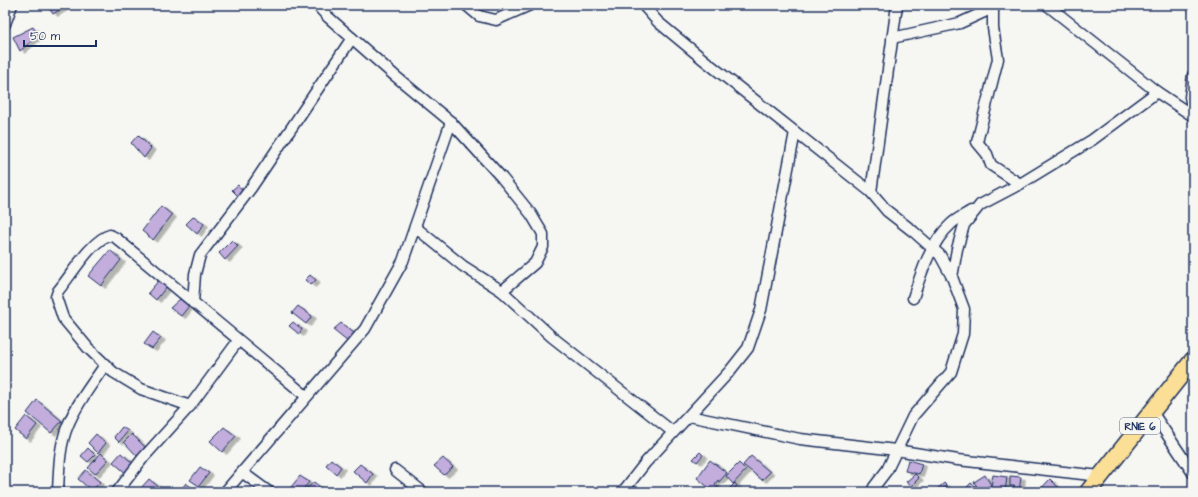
<svg xmlns="http://www.w3.org/2000/svg" width="1198" height="497" viewBox="0 0 1198 497" font-family="'Architects Daughter',sans-serif">
  <defs>
    <filter id="shadow"><feDropShadow dx="4.5" dy="2.5" stdDeviation="0" flood-color="#0004"/></filter>
  </defs>
  <rect width="100%" height="100%" fill="#f6f6f2"/>
  <filter id="ink" filterUnits="userSpaceOnUse"><feTurbulence type="fractalNoise" baseFrequency=".025" numOctaves="2"/><feDisplacementMap in="SourceGraphic" scale="8" xChannelSelector="R" yChannelSelector="G"/><feConvolveMatrix kernelMatrix="1 2 1 2 8 2 1 2 1" color-interpolation-filters="sRGB"/></filter>
  <g filter="url(#ink)">
    <g fill="#c2addd" stroke="#1b2f5e" filter="url(#shadow)">
      <polygon points="47,5 68,5 53,14"/>
      <polygon points="33,27 39,35 20,51 13,37"/>
      <polygon points="138,135 151,148 144,158 131,143"/>
      <polygon points="238,185 245,193 240,198 232,190"/>
      <polygon points="161,206 172,215 153,240 142,231"/>
      <polygon points="194,216 204,224 197,234 186,224"/>
      <polygon points="232,240 238,246 225,260 219,253"/>
      <polygon points="110,250 121,260 101,286 88,276"/>
      <polygon points="310,275 316,280 311,285 305,280"/>
      <polygon points="159,280 167,286 156,300 148,293"/>
      <polygon points="180,299 189,306 181,316 170,308"/>
      <polygon points="298,306 312,316 306,324 292,313"/>
      <polygon points="293,322 302,329 299,334 289,326"/>
      <polygon points="341,323 354,333 348,342 333,330"/>
      <polygon points="153,332 161,338 152,349 144,344"/>
      <polygon points="37,400 62,421 51,433 27,413"/>
      <polygon points="26,416 37,425 26,439 15,430"/>
      <polygon points="122,427 128,431 119,442 114,437"/>
      <polygon points="224,427 236,436 222,452 210,441"/>
      <polygon points="96,434 106,443 98,453 88,443"/>
      <polygon points="132,434 146,448 137,456 124,442"/>
      <polygon points="88,448 95,455 88,462 81,456"/>
      <polygon points="700,452 703,455 697,462 693,459"/>
      <polygon points="101,453 108,460 95,474 88,468"/>
      <polygon points="121,453 136,466 128,475 113,462"/>
      <polygon points="751,456 770,472 762,480 743,465"/>
      <polygon points="443,458 453,467 444,475 434,466"/>
      <polygon points="331,459 341,467 336,474 326,465"/>
      <polygon points="710,460 727,473 719,482 718,480 715,484 718,487 714,492 697,478"/>
      <polygon points="908,460 922,464 919,474 905,471"/>
      <polygon points="739,463 746,470 733,484 726,476"/>
      <polygon points="360,464 373,474 367,483 353,471"/>
      <polygon points="200,467 209,473 199,486 190,480"/>
      <polygon points="86,470 100,482 92,491 78,479"/>
      <polygon points="915,474 919,478 911,486 906,482"/>
      <polygon points="985,475 991,485 980,492 972,492 967,487 971,483 978,488 974,482"/>
      <polygon points="993,475 1007,477 1005,492 990,492"/>
      <polygon points="300,476 309,482 301,492 287,492"/>
      <polygon points="1010,476 1021,477 1019,492 1014,492 1014,486 1010,486"/>
      <polygon points="149,479 160,488 156,492 145,492 141,488"/>
      <polygon points="1050,479 1058,487 1054,492 1038,492"/>
      <polygon points="314,482 321,488 317,492 309,492 306,489"/>
      <polygon points="186,483 196,491 195,492 179,492"/>
      <polygon points="735,483 737,486 731,492 726,492"/>
      <polygon points="944,483 947,486 940,492 934,492"/>
    </g>
    <g fill="none" stroke-linecap="round" stroke-linejoin="round">
      <g stroke="#1b2f5e" stroke-width="13">
        <g id="minor">
          <polyline points="317,5 328,17 394,75 451,122 502,178 531,214 543,234 543,247 535,263 502,291"/>
          <polyline points="466,5 479,16 496,20 530,5"/>
          <polyline points="643,5 658,22 704,60 871,192 887,211 914,232 940,255 952,277"/>
          <polyline points="1047,5 1157,92"/>
          <polyline points="993,8 993,28 998,59 977,142 987,154 991,165 1020,184"/>
          <polyline points="5,24 12,5"/>
          <polyline points="892,38 960,23 993,8 994,5"/>
          <polyline points="1193,75 1190,97 1193,111"/>
          <polyline points="871,192 897,5"/>
          <polyline points="415,227 463,266 502,291 552,337 673,432"/>
          <path d="M913 298C921 273 931 242 951 224 956 219 965 215 971 211"/>
          <polyline points="193,303 195,274 200,255 251,188 352,38"/>
          <path d="M190 406 141 389 113 372 88 348 63 318 56 297 58 291C70 277 92 239 110 235L116 238 306 396"/>
          <polyline points="1152,412 1193,473"/>
          <polyline points="689,416 800,439 896,450 958,460 1100,476"/>
          <polyline points="395,470 423,492"/>
          <polyline points="243,473 269,492"/>
          <path d="M58 492C59 470 59 446 68 425 77 403 92 384 105 365"/>
          <polyline points="117,492 143,458 190,406 238,341"/>
          <polyline points="225,492 365,329 403,261 451,122"/>
          <polyline points="624,492 625,489 646,462 729,372 748,348 761,310 795,132"/>
          <polyline points="872,492 874,487 887,470 913,416 951,372 963,334 964,309 952,277 957,249 964,225 980,205 1020,184 1092,140 1157,92 1193,116"/>
        </g>
      </g>
      <g stroke="#1b2f5e" stroke-width="19">
        <polyline id="primary" points="1088,492 1193,360"/>
      </g>
      <use href="#minor" stroke="#f6f6f2" stroke-width="10"/>
      <use href="#primary" stroke="#fbdf96" stroke-width="16"/>
    </g>
  </g>
  <g text-anchor="middle" stroke-width="4" stroke-linejoin="round" paint-order="stroke">
    <rect fill="#f6f6f2" stroke="#5d6b8a" stroke-width="1" x="1120" y="418" width="40" height="16" rx="3"/>
    <g font-size="10" font-weight="bold" fill="#1b2f5e">
      <text x="1140" y="430">RNIE 6</text>
    </g>
  </g>
  <rect width="1198" height="497" fill="none" stroke="#f6f6f2" stroke-width="20"/>
  <rect x="10" y="10" width="1178" height="477" fill="none" stroke="#1b2f5e" stroke-width="1.5" filter="url(#ink)"/>
  <path d="M24 40v6h72v-6" fill="none" stroke="#1b2f5e" stroke-width="2"/>
  <text x="30" y="40" font-size="12" fill="#1b2f5e" stroke="#f6f6f2" stroke-width="3" paint-order="stroke">50 m</text>
</svg>
